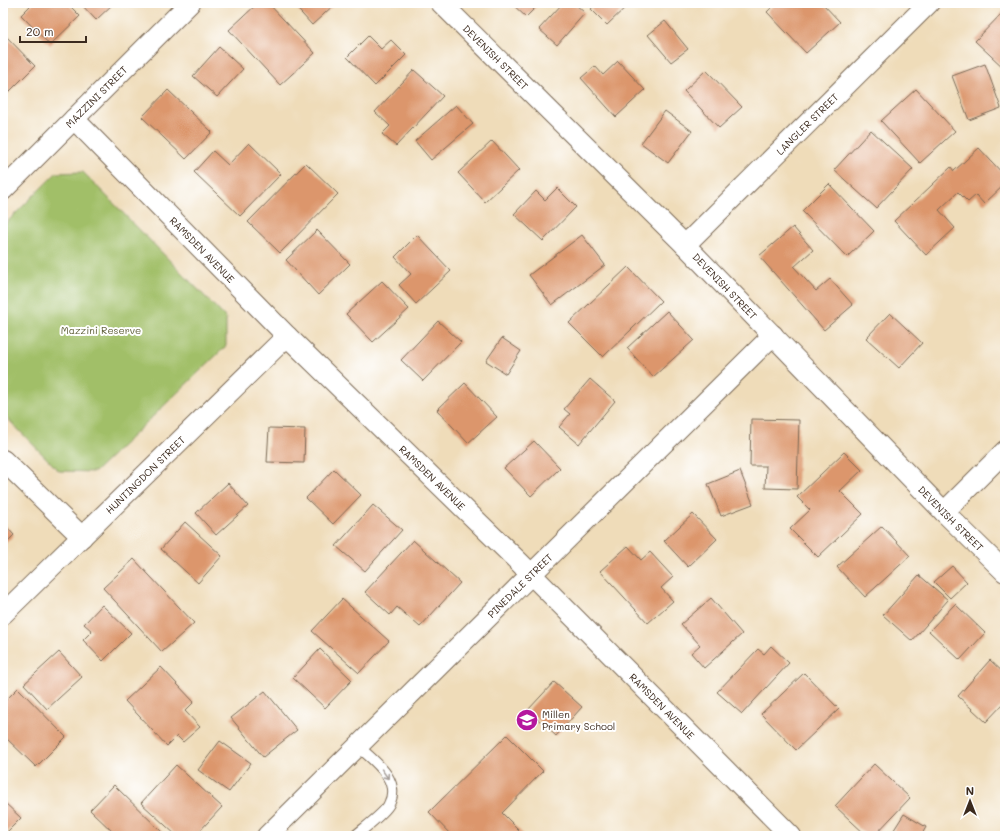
<svg xmlns="http://www.w3.org/2000/svg" width="1008" height="839" viewBox="0 0 1008 839" font-family="Mali,sans-serif">
  <rect width="100%" height="100%" fill="#fff"/>
  <filter id="ink" filterUnits="userSpaceOnUse"><feTurbulence type="fractalNoise" baseFrequency=".025" numOctaves="2"/><feDisplacementMap in="SourceGraphic" scale="8" xChannelSelector="R" yChannelSelector="G"/><feConvolveMatrix kernelMatrix="1 2 1 2 8 2 1 2 1" color-interpolation-filters="sRGB"/></filter>
  <filter id="wash" filterUnits="userSpaceOnUse"><feTurbulence type="fractalNoise" baseFrequency=".012" numOctaves="4" result="noise"/><feDisplacementMap in="SourceGraphic" scale="16" xChannelSelector="R" yChannelSelector="G"/><feGaussianBlur stdDeviation="0.9" result="paint"/><feColorMatrix in="noise" values="0 0 0 0 0 0 0 0 0 0 0 0 0 0 0 0 0 1.4 0 .05"/><feComposite in="paint" operator="in"/></filter>
  <g filter="url(#wash)">
    <rect width="100%" height="100%" fill="#efdcb9"/>
    <polygon fill="#a1bf67" stroke="#6e7442" points="83,172 226,318 226,346 95,472 59,471 3,414 3,226 56,173"/>
    <g id="blocks">
      <g fill="#dc966c">
        <polygon points="33,3 67,3 80,16 50,45 21,15"/>
        <polygon points="80,3 114,3 96,20"/>
        <polygon points="258,3 268,3 315,53 280,85 229,30"/>
        <polygon points="292,3 336,3 312,25"/>
        <polygon points="511,3 540,3 526,17"/>
        <polygon points="563,3 574,3 585,13 557,45 539,29"/>
        <polygon points="597,3 630,3 607,25 591,9"/>
        <polygon points="776,3 822,3 840,22 806,53 767,12"/>
        <polygon points="1004,11 1005,12 1005,69 975,41"/>
        <polygon points="665,21 688,49 671,62 648,35"/>
        <polygon points="3,33 35,66 7,94 3,90"/>
        <polygon points="368,36 381,49 391,40 406,55 375,86 347,57"/>
        <polygon points="219,47 243,69 217,97 193,76"/>
        <polygon points="618,61 645,90 616,117 581,78 595,66 603,75"/>
        <polygon points="985,64 1001,108 969,120 952,76"/>
        <polygon points="414,70 443,96 396,146 382,134 390,126 375,112"/>
        <polygon points="706,70 742,107 719,128 684,91"/>
        <polygon points="916,89 955,131 920,163 881,121"/>
        <polygon points="168,90 212,132 186,159 142,117"/>
        <polygon points="456,105 473,124 431,160 415,141"/>
        <polygon points="665,111 692,131 668,163 641,143"/>
        <polygon points="871,130 913,169 876,208 834,170"/>
        <polygon points="492,141 519,170 485,202 458,173"/>
        <polygon points="249,143 281,174 240,216 194,172 213,151 228,165"/>
        <polygon points="979,148 1005,176 1005,184 984,204 976,195 968,202 958,192 939,210 955,228 926,255 894,221 951,167 954,171"/>
        <polygon points="306,163 338,194 280,253 248,222"/>
        <polygon points="829,184 874,231 847,257 802,211"/>
        <polygon points="557,188 576,207 543,241 514,214 536,191 545,200"/>
        <polygon points="793,227 813,250 794,267 816,291 830,279 853,305 824,330 759,256"/>
        <polygon points="317,230 350,264 318,295 286,260"/>
        <polygon points="417,235 451,271 416,304 399,285 411,274 395,257"/>
        <polygon points="582,235 605,265 552,305 529,275"/>
        <polygon points="628,267 661,301 603,357 569,323"/>
        <polygon points="382,281 409,309 373,342 346,314"/>
        <polygon points="667,311 694,340 653,377 627,348"/>
        <polygon points="890,313 922,343 899,368 866,338"/>
        <polygon points="438,321 461,342 423,381 401,360"/>
        <polygon points="502,338 521,351 506,374 486,361"/>
        <polygon points="590,379 615,401 579,444 559,427 570,414 564,409"/>
        <polygon points="465,383 497,417 468,443 437,410"/>
        <polygon points="751,419 799,420 797,489 765,488 766,466 750,466"/>
        <polygon points="269,428 305,429 304,463 267,462"/>
        <polygon points="534,441 560,468 531,496 504,468"/>
        <polygon points="844,452 862,470 840,491 863,514 818,557 790,529 810,510 797,497"/>
        <polygon points="334,469 361,495 333,524 306,498"/>
        <polygon points="740,471 753,504 721,516 708,484"/>
        <polygon points="228,483 248,506 216,535 196,513"/>
        <polygon points="373,505 402,530 365,571 336,546"/>
        <polygon points="693,514 717,539 688,567 664,541"/>
        <polygon points="185,522 222,556 198,583 161,549"/>
        <polygon points="3,523 14,535 3,546"/>
        <polygon points="882,526 910,556 865,597 837,567"/>
        <polygon points="413,540 460,583 420,627 397,607 390,615 365,592"/>
        <polygon points="628,546 641,560 650,552 673,577 661,588 673,601 648,623 600,571"/>
        <polygon points="134,559 194,623 162,652 103,588"/>
        <polygon points="952,566 967,582 950,598 934,582"/>
        <polygon points="919,575 948,600 912,641 883,615"/>
        <polygon points="711,598 742,634 704,668 691,653 700,645 681,624"/>
        <polygon points="342,599 389,641 359,673 312,631"/>
        <polygon points="955,604 985,633 960,660 929,631"/>
        <polygon points="102,605 131,633 103,661 83,640 92,631 84,624"/>
        <polygon points="771,646 789,663 742,714 717,692 758,649 764,654"/>
        <polygon points="320,649 352,680 325,708 293,678"/>
        <polygon points="59,652 82,677 47,709 24,684"/>
        <polygon points="990,660 1005,674 1005,702 986,722 958,696"/>
        <polygon points="161,667 194,702 185,711 200,727 183,742 177,736 167,746 125,701"/>
        <polygon points="804,673 839,709 796,750 761,714"/>
        <polygon points="554,682 582,707 556,736 528,710"/>
        <polygon points="18,688 66,737 36,767 3,735 3,703"/>
        <polygon points="265,691 297,730 263,757 231,718"/>
        <polygon points="507,735 543,771 502,813 525,836 452,836 429,812"/>
        <polygon points="220,741 251,763 229,792 198,770"/>
        <polygon points="874,764 910,798 874,836 867,836 835,806"/>
        <polygon points="176,765 222,807 195,836 177,836 141,803"/>
        <polygon points="114,785 166,836 112,836 115,834 90,810"/>
        <polygon points="3,801 21,818 3,836"/>
        <polygon points="904,814 926,827 921,836 890,836"/>
      </g>
    </g>
  </g>
  <g filter="url(#ink)">
    <use href="#blocks" fill-opacity="0" stroke="#7a6854" stroke-width="1"/>
    <g fill="none" stroke-linecap="round" stroke-linejoin="round">
      <g stroke="#7a6854" stroke-width="12">
        <path id="lane" d="M355 836C363 829 386 812 389 804 402 780 373 760 358 746"/>
      </g>
      <g stroke="#7a6854" stroke-width="22">
        <g id="street">
          <path id="s1" d="M441 3 685 245 944 512 1005 572"/>
          <path id="s2" d="M74 119 287 336 520 563 791 836"/>
          <path id="s3" d="M3 190 190 3"/>
          <path id="s4" d="M685 245 929 3"/>
          <polyline points="3,460 82,537"/>
          <polyline points="944,512 1005,451"/>
          <path id="s5" d="M3 614 287 336"/>
          <path id="s6" d="M267 836 773 335"/>
        </g>
      </g>
      <use href="#lane" stroke="#fff" stroke-width="10"/>
      <use href="#street" stroke="#fff" stroke-width="20"/>
    </g>
    <defs><path id="oneway-shaft" d="M-6 0H5M1.5-3L5.5 0L1.5 3" fill="none" stroke-width="1.6" stroke-linecap="round" stroke-linejoin="round"/></defs>
    <use stroke="#a79f9a" href="#oneway-shaft" transform="translate(385 774) rotate(55)"/>
  </g>
  <defs>
    <g id="school-disc" transform="scale(1.15)"><circle r="9.5" fill="#b5179e" stroke="#fff"/><path d="M0-5L7-2L0 1L-7-2ZM-4 1L0 2.5L4 1V4Q0 6-4 4Z" fill="#fff"/></g>
  </defs>
  <g fill-rule="evenodd">
    <use href="#school-disc" x="527" y="720"/>
  </g>
  <g text-anchor="middle" stroke-width="4" stroke-linejoin="round" paint-order="stroke">
    <g font-size="10" fill="#3b2a1e" stroke="#fff">
      <text dy="4" stroke="none"><textPath href="#s1" startOffset="77">DEVENISH STREET</textPath></text>
      <text dy="4" stroke="none"><textPath href="#s3" startOffset="132">MAZZINI STREET</textPath></text>
      <text dy="4" stroke="none"><textPath href="#s4" startOffset="172">LANGLER STREET</textPath></text>
      <text dy="4" stroke="none"><textPath href="#s2" startOffset="183">RAMSDEN AVENUE</textPath></text>
      <text dy="4" stroke="none"><textPath href="#s1" startOffset="401">DEVENISH STREET</textPath></text>
      <text dy="4" stroke="none"><textPath href="#s5" startOffset="199">HUNTINGDON STREET</textPath></text>
      <text dy="4" stroke="none"><textPath href="#s2" startOffset="507">RAMSDEN AVENUE</textPath></text>
      <text dy="4" stroke="none"><textPath href="#s1" startOffset="725">DEVENISH STREET</textPath></text>
      <text dy="4" stroke="none"><textPath href="#s6" startOffset="356">PINEDALE STREET</textPath></text>
      <text dy="4" stroke="none"><textPath href="#s2" startOffset="831">RAMSDEN AVENUE</textPath></text>
    </g>
    <g font-size="10" fill="#5f5e38" stroke="#fff">
      <text x="101" y="334">Mazzini Reserve</text>
    </g>
    <g font-size="10" fill="#3b2a1e" stroke="#fff" text-anchor="start">
      <text x="542" y="718">Millen<tspan x="542" dy="12">Primary School</tspan></text>
    </g>
  </g>
  <rect width="1008" height="839" fill="none" stroke="#fff" stroke-width="16"/>
  <g transform="translate(970 801)" stroke="#ffffff" stroke-width="3" paint-order="stroke">
  <path d="M0-3L7 15L0 10L-7 15Z" fill="#3b2a1e"/>
  <text y="-6" font-size="11" font-weight="bold" text-anchor="middle" fill="#3b2a1e">N</text>
  </g>
  <path d="M20 36v6h66v-6" fill="none" stroke="#3b2a1e" stroke-width="2"/>
  <text x="26" y="36" font-size="12" fill="#3b2a1e" stroke="#ffffff" stroke-width="3" paint-order="stroke">20 m</text>
</svg>
